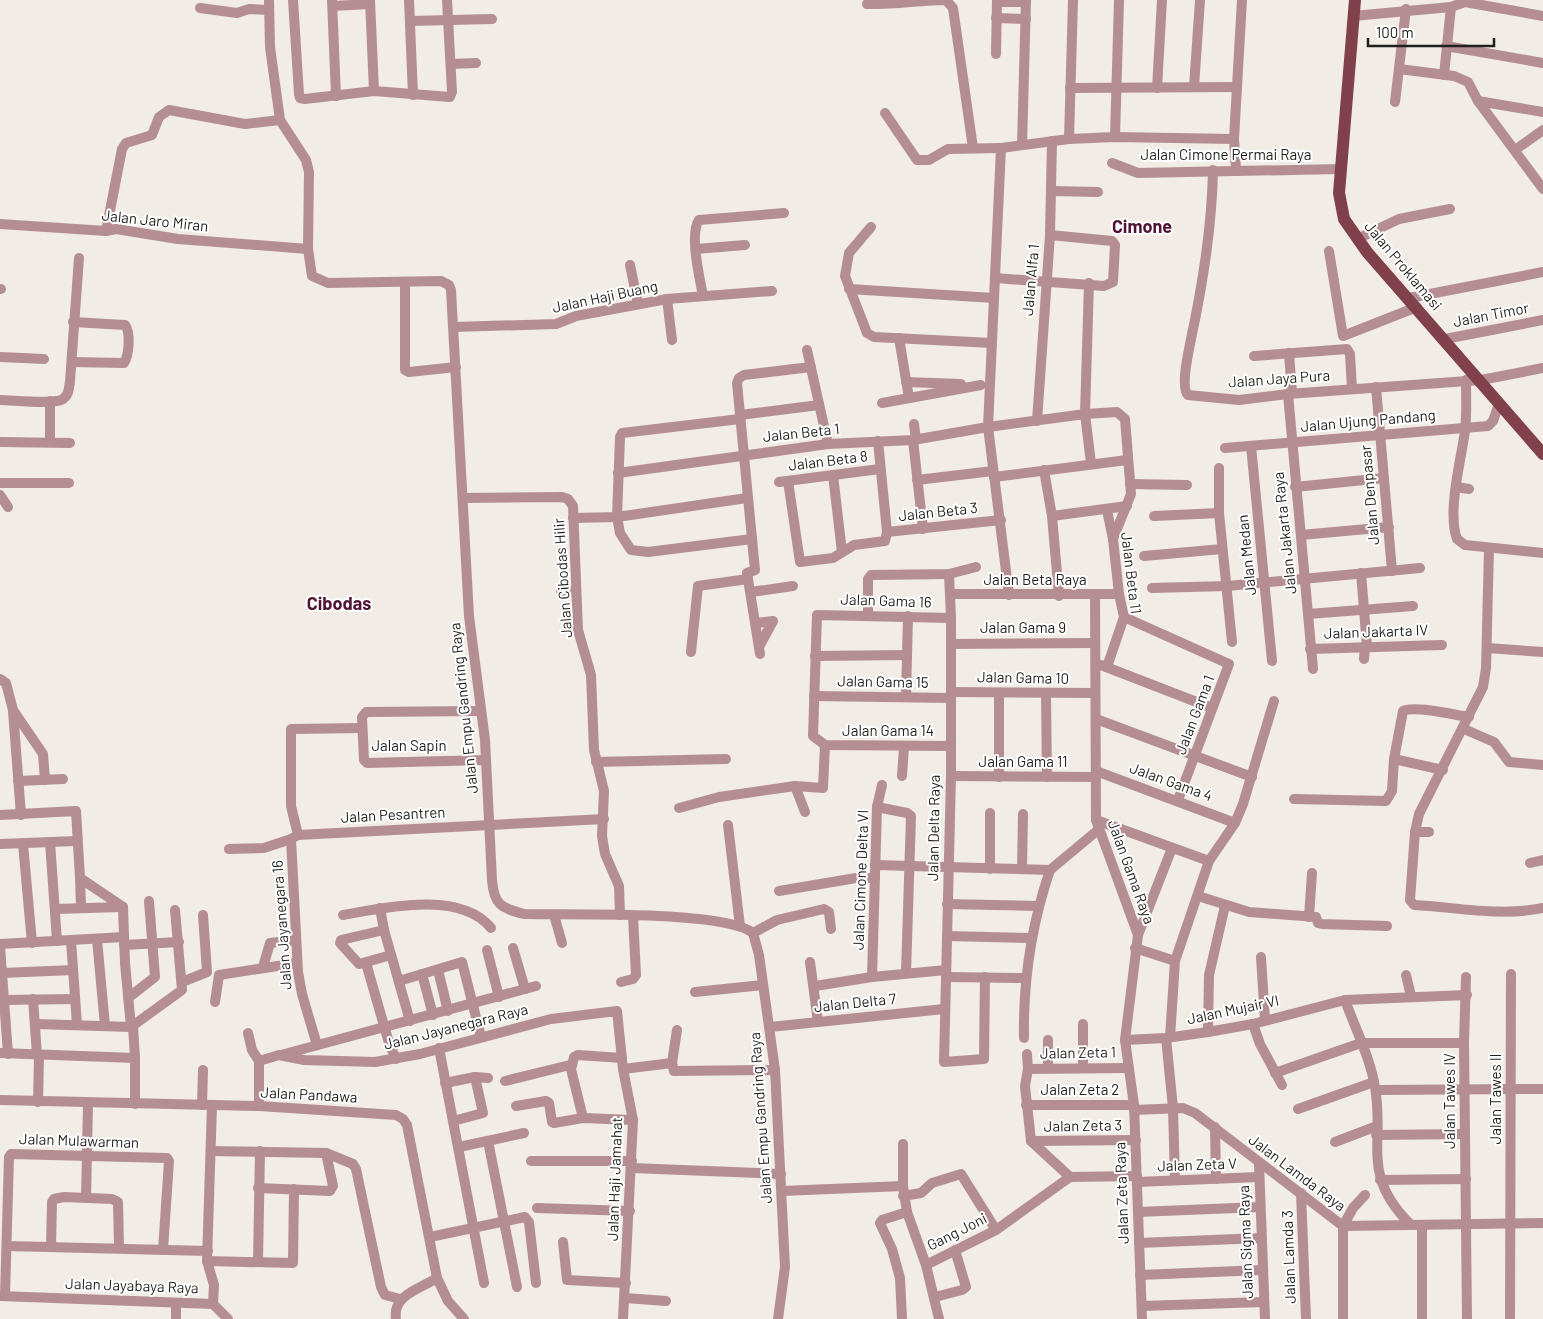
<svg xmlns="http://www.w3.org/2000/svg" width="1543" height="1319" viewBox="0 0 1543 1319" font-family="Barlow,sans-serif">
  <rect width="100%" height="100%" fill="#f1ece5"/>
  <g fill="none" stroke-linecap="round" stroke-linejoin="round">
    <g stroke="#b58e93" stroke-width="10">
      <path d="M269 0 270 47 280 120 306 160 309 172 308 249 312 276 328 283 441 281 449 285 451 290 469 616 485 740 492 880C494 905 501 908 524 914 567 915 725 910 753 933L759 955 775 1070 785 1267 778 1319"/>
      <polyline points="293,0 299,94 300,98 305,99 374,91 450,97 452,92 447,0"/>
      <polyline points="332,0 336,96"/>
      <polyline points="370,0 374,91"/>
      <polyline points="409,0 413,95"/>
      <polyline points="997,2 1026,2"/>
      <path d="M867 4C893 5 920 0 946 0L953 8 973 148"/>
      <polyline points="333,6 370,4"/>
      <polyline points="200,8 237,13 249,9 268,10"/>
      <polyline points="1353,16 1451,7 1465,2 1543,16"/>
      <polyline points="996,18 1026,19"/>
      <polyline points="410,21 492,19"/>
      <polyline points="1446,46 1543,63"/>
      <polyline points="996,54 997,0"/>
      <polyline points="451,64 476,63"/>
      <polyline points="1399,69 1454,76 1468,82 1478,101 1543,189"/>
      <polyline points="1444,75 1451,7"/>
      <polyline points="1194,87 1200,0"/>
      <polyline points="1070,88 1236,87"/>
      <polyline points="1157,88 1162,0"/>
      <polyline points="1478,101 1543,112"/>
      <polyline points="1395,102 1406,9"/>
      <polyline points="885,113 917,160 929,160 948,149 1001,148"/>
      <polyline points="1115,137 1119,0"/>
      <polyline points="1069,139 1073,0"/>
      <polyline points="1022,145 1026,0"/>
      <polyline points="1515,150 1543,130"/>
      <polyline points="1112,163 1138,173 1340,169"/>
      <polyline points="1236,169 1234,139 1242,0"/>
      <path d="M1213 170C1212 227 1203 283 1191 339 1189 350 1180 387 1188 395L1239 400 1288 394 1481 380 1543 368"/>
      <polyline points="1052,191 1098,192"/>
      <polyline points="0,224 106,231 116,229 178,239 308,249"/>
      <polyline points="871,227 849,253 845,276 867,333 874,337 992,343"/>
      <polyline points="106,231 122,149 126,143 152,135 159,117 169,110 245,124 280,120"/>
      <polyline points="1357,239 1399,219 1450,209"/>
      <polyline points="696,249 745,245"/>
      <polyline points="1329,251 1343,336 1417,307"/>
      <polyline points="630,265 638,304"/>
      <polyline points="995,278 1104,286 1113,282 1115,245 1112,241 1050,235"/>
      <polyline points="405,282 405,370 409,372 456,367"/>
      <polyline points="1089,283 1085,414 1091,463"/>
      <polyline points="0,289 1,289"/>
      <polyline points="849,289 994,298"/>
      <path d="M703 296C700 279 689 234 699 220L784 213"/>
      <polyline points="1409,298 1543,272"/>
      <polyline points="667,299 672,340"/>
      <polyline points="454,327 556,324 576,316 667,299 772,291"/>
      <polyline points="899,338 909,398"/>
      <polyline points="1445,339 1543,320"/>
      <polyline points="807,350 828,444"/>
      <polyline points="1289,353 1292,393"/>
      <polyline points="1254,356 1347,349 1350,354 1352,389"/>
      <polyline points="0,357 44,359"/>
      <path d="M72 362 124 363C129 355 131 333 125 325L73 322"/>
      <path d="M1466 380C1466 396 1467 414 1465 431 1461 460 1447 512 1457 539L1465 545 1543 553"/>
      <polyline points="906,382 961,384"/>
      <polyline points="1376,387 1392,571"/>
      <polyline points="1288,394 1313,669"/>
      <path d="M0 400C13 400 54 405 63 399 69 395 69 388 70 381L79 258"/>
      <polyline points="882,403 981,385"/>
      <polyline points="740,415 819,405"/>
      <polyline points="740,419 622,433 620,437 617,517 620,533 631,550 648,552 752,539"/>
      <polyline points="1037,421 1050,235 1052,141"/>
      <polyline points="914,424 916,440"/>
      <polyline points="913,440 923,529"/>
      <polyline points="0,442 70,443"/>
      <polyline points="50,442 50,401"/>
      <polyline points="1251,446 1272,661"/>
      <polyline points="1225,448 1488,426 1493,421 1499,404"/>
      <polyline points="1219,468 1219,513 1232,642"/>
      <polyline points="1044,470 1052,516 1059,596"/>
      <polyline points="618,473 828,444 913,440 988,427 1085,414 1117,412 1125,419 1131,494 1113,539"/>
      <polyline points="833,475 842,552"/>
      <polyline points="994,477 1127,460"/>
      <polyline points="917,480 993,471"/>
      <polyline points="788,481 800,562 833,558 854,545 885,541 887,532 878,441"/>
      <polyline points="779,482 880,469"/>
      <polyline points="0,483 69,483"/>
      <polyline points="1130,484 1187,485"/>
      <polyline points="1295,487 1384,478"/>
      <polyline points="1456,487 1469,489"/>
      <polyline points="0,495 8,507"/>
      <polyline points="463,498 562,497 568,499 573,506 578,630 591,675 594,750 604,791 602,836 605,854 619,886 620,915"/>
      <polyline points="1107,510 1113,539 1119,594 1124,617 1107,667"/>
      <polyline points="1052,516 1127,506"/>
      <polyline points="1154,516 1219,513"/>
      <polyline points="573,518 617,517 747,498"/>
      <polyline points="887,532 1001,520"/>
      <polyline points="1301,535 1389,527"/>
      <path d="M1489 548 1486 668 1483 687 1419 814 1415 832 1410 900 1414 905C1456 907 1501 917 1543 908"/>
      <polyline points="1144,556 1222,549"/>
      <polyline points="1361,573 1367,646"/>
      <polyline points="949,574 951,618 951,776 944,1062 984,1059 985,977"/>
      <polyline points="1152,588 1227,586 1420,568"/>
      <polyline points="561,591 576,592"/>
      <polyline points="751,592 793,586"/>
      <polyline points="950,594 1119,594"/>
      <polyline points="1009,595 988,427 1001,148 1069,139 1115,137 1234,139"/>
      <polyline points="1095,595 1096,820 1138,935 1125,1040 1134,1105 1142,1319"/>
      <polyline points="868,614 868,579 871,575 949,574 976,567"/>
      <polyline points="1308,614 1413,606"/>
      <polyline points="1124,617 1229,664 1178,800"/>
      <polyline points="756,623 773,621 760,645"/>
      <polyline points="951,644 1095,643"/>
      <polyline points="1487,648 1543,652"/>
      <polyline points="1310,649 1442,645"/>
      <polyline points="691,652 698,586 748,579"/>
      <polyline points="760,654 747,573 755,570 737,383 739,378 744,375 811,367"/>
      <polyline points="815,656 907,655"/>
      <polyline points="1364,659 1365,646"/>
      <polyline points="1101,665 1212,708"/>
      <polyline points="0,679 6,683 13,710 43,754 45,780"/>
      <polyline points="951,692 1095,693"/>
      <polyline points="999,693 999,777"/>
      <polyline points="1046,694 1047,777"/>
      <polyline points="814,696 951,698"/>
      <polyline points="906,697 908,616"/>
      <polyline points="13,711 21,815"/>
      <polyline points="480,711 366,712 362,717 364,760 367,763 486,760"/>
      <polyline points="1096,719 1252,777"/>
      <polyline points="1464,729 1494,742 1509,762 1543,765"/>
      <polyline points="950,746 825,745 813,736 817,615 951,618"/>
      <polyline points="1394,759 1443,770"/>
      <polyline points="596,762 726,759"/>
      <polyline points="1096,771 1235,823"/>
      <polyline points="902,776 904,747"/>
      <polyline points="951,776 1096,777"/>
      <polyline points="18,781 63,779"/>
      <polyline points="795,786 805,812"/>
      <path d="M1294 799 1386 801 1392 791 1394 759 1403 711C1415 705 1454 715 1469 717"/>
      <polyline points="877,807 907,813 911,816 906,973"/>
      <polyline points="679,808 719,797 795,786 823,788 825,745"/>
      <polyline points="0,815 76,811 80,878 123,907"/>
      <polyline points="1096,820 1209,861"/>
      <polyline points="728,825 740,926"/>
      <polyline points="1415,832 1429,832"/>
      <polyline points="298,835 604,819"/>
      <polyline points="298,835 291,839 298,972 302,994 317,1045"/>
      <polyline points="298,835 291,806 291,729 362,728"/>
      <polyline points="50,842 57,941"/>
      <polyline points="0,844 77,841"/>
      <polyline points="23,844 32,943"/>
      <polyline points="229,849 264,848 291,839"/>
      <polyline points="1530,863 1543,860"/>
      <polyline points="875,865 1050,870 1098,830"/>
      <polyline points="990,869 990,813"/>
      <polyline points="1022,869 1023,814"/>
      <polyline points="80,878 81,907"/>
      <polyline points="779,891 856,878 875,878"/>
      <polyline points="1198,896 1249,912 1316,917 1318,923 1322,924 1387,926"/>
      <polyline points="947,904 1038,906"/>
      <polyline points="123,907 125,963 131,1027"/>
      <polyline points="380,908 384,930 410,1021"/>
      <polyline points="55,909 122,907"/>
      <path d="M343 915C384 908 460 890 491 928"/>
      <polyline points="554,915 562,943"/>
      <polyline points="1309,917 1312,873"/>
      <polyline points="384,930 341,940 340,943 359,964 391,955"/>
      <polyline points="753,933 777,920 824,909 829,912 831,929"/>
      <polyline points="1138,935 1172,848"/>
      <polyline points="947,936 1031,938"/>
      <polyline points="97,939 105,1026"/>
      <polyline points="71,940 77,1025"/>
      <polyline points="0,944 124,937"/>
      <polyline points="124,945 179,942"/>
      <polyline points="0,946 8,1054"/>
      <polyline points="513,948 525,989"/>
      <polyline points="1135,948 1175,961 1170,1037"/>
      <polyline points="487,950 499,997"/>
      <polyline points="1261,957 1265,1020"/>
      <polyline points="1175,961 1209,861 1235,823 1243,804 1274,701"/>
      <polyline points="810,962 818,1022"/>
      <polyline points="366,963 389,1043 396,1059"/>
      <polyline points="263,967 270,943 296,940"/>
      <polyline points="438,970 448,1011"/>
      <polyline points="2,973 73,970"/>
      <polyline points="422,974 433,1015"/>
      <polyline points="1406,975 1411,996"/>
      <polyline points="872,977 877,807 882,785"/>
      <polyline points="946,977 1025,978"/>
      <polyline points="1466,977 1464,1043 1467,1319"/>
      <polyline points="399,981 462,962 481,1037"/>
      <polyline points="182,982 207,972 203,915"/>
      <polyline points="621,982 633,979 636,975 633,916"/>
      <polyline points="815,986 872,977 946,970"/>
      <polyline points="695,992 763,985"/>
      <polyline points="128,998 155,977 149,901"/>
      <polyline points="33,999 37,1055"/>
      <polyline points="4,1000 75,999"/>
      <path d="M1345 1000C1355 1028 1370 1057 1375 1087 1385 1144 1360 1174 1410 1224"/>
      <polyline points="215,1002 219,975 297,963"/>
      <polyline points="36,1024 131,1027"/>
      <polyline points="1083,1024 1083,1068"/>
      <polyline points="1253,1024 1260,1044 1282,1085"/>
      <polyline points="133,1026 135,1058"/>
      <polyline points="131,1027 182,990 175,910"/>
      <polyline points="770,1027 944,1009"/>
      <polyline points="677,1030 672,1063 674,1071 775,1070"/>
      <polyline points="1208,1032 1209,975 1224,910"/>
      <polyline points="248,1033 252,1050 259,1061"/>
      <path d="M1024 1038C1023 980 1031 926 1050 870"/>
      <polyline points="1166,1038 1173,1108 1175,1180"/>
      <polyline points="1048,1040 1048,1068"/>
      <polyline points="1125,1040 1166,1038 1208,1032 1253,1024 1345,1000 1467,995"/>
      <polyline points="439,1048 484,1283"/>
      <polyline points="0,1053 135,1058 135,1104"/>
      <polyline points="1027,1054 1028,1069 1025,1086 1031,1141 1070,1177 1137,1176"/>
      <polyline points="281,1055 536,986"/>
      <polyline points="572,1066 574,1057 578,1055 622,1058"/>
      <polyline points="623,1069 672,1063"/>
      <polyline points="1028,1069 1128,1068"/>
      <polyline points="1275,1073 1361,1043 1464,1043"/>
      <polyline points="505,1081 570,1065 583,1118"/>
      <polyline points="445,1083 475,1077 488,1078"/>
      <polyline points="1376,1090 1543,1089"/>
      <polyline points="0,1100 259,1106 396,1115 403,1119 407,1125 437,1278 448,1301 464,1319"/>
      <polyline points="38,1102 39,1055"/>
      <polyline points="202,1105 203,1070"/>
      <polyline points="212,1105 207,1261 214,1285 213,1304"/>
      <polyline points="1026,1105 1134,1105"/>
      <polyline points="259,1106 259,1061 279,1055 304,1060 375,1062 420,1054 551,1019 617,1011 623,1069 633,1120 623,1319"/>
      <polyline points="516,1106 546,1101 549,1103 552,1122 554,1123 583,1118 633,1120"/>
      <polyline points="1298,1109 1374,1082"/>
      <polyline points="1134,1110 1183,1108 1195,1113 1343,1226 1543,1223"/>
      <polyline points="453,1121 483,1113 475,1077"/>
      <polyline points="1215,1127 1216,1179"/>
      <polyline points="1376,1135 1465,1134"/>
      <polyline points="488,1141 517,1287"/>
      <polyline points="1031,1141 1136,1140"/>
      <polyline points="1335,1142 1377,1126"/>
      <polyline points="903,1144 903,1186"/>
      <polyline points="459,1147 524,1133"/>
      <polyline points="211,1151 326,1153 353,1164 356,1169 381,1287 385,1295 400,1299"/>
      <polyline points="531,1161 632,1161"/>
      <polyline points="1259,1164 1265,1319"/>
      <polyline points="632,1168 781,1174"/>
      <polyline points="1380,1180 1466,1179"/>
      <polyline points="1137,1182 1259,1177"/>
      <polyline points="258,1188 330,1191 333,1186 326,1153"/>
      <polyline points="782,1191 903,1186 907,1212 926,1265 939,1319"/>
      <polyline points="1301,1193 1306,1319"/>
      <polyline points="903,1196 921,1193 932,1183 961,1174 996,1230"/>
      <polyline points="86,1198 88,1103"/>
      <polyline points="537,1208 630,1211"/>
      <polyline points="1138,1212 1260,1207"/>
      <polyline points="430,1237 525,1217 529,1222 536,1283"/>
      <polyline points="563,1242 567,1280 626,1283"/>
      <polyline points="1139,1243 1261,1238"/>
      <polyline points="7,1246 208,1251"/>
      <polyline points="51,1247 52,1202 54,1199 64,1197 112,1199 118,1202 119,1248"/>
      <polyline points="207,1261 293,1263 294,1189"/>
      <polyline points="258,1262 260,1151"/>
      <polyline points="926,1265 996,1230 1070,1177"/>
      <polyline points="1140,1275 1262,1270"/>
      <polyline points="0,1296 213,1304"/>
      <polyline points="5,1296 9,1157 11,1154 167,1158 169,1161 163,1250"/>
      <polyline points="935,1297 962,1290 966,1287 955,1250"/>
      <polyline points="625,1298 666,1301"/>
      <polyline points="213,1304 228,1319"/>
      <polyline points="1142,1306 1263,1302"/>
      <polyline points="176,1319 176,1303"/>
      <path d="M396 1319C392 1295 420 1289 437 1278"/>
      <polyline points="902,1319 900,1278 892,1249 880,1223 882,1220 907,1212"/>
      <polyline points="1343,1319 1343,1226 1353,1208 1365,1195"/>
      <polyline points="1422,1319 1422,1225"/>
      <polyline points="1510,1319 1511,974"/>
    </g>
    <polyline stroke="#80404c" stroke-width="12" points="1355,0 1339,193 1344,219 1367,252 1543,454"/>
  </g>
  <g text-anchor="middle" stroke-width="4" stroke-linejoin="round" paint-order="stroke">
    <g font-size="15" fill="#211f1d" stroke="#fff">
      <text x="1226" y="160">Jalan Cimone Permai Raya</text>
      <text transform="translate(155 221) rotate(6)" y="5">Jalan Jaro Miran</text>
      <text transform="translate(1403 266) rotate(50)" y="5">Jalan Proklamasi</text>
      <text transform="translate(1031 280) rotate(-85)" y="5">Jalan Alfa 1</text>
      <text transform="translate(605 297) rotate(-12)" y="5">Jalan Haji Buang</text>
      <text transform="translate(1491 315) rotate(-11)" y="5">Jalan Timor</text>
      <text transform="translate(1279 379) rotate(-4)" y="5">Jalan Jaya Pura</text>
      <text transform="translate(1368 421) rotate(-5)" y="5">Jalan Ujung Pandang</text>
      <text transform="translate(801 433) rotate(-6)" y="5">Jalan Beta 1</text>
      <text transform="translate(828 461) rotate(-7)" y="5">Jalan Beta 8</text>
      <text transform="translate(1370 495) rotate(-95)" y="5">Jalan Denpasar</text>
      <text transform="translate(938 512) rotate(-6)" y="5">Jalan Beta 3</text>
      <text transform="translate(1285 533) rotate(-96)" y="5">Jalan Jakarta Raya</text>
      <text transform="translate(1247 555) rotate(-96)" y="5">Jalan Medan</text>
      <text transform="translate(1131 573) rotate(83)" y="5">Jalan Beta 11</text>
      <text transform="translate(563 578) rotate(-94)" y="5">Jalan Cibodas Hilir</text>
      <text x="1035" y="585">Jalan Beta Raya</text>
      <text transform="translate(886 601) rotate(2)" y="5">Jalan Gama 16</text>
      <text x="1023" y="633">Jalan Gama 9</text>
      <text transform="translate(1376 632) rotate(-2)" y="5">Jalan Jakarta IV</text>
      <text transform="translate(1023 678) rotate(1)" y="5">Jalan Gama 10</text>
      <text transform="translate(883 682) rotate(1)" y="5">Jalan Gama 15</text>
      <text transform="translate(464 708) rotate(-96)" y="5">Jalan Empu Gandring Raya</text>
      <text transform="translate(1195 715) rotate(-69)" y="5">Jalan Gama 1</text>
      <text x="888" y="736">Jalan Gama 14</text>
      <text x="409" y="751">Jalan Sapin</text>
      <text x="1023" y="767">Jalan Gama 11</text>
      <text transform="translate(1171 782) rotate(20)" y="5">Jalan Gama 4</text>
      <text transform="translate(393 815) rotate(-3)" y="5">Jalan Pesantren</text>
      <text transform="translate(934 828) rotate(-89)" y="5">Jalan Delta Raya</text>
      <text transform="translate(1131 872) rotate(70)" y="5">Jalan Gama Raya</text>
      <text transform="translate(861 880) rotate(-88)" y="5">Jalan Cimone Delta VI</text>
      <text transform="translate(282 925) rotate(-94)" y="5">Jalan Jayanegara 16</text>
      <text transform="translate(855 1003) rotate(-6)" y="5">Jalan Delta 7</text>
      <text transform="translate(1233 1010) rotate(-12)" y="5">Jalan Mujair VI</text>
      <text transform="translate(456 1027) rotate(-14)" y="5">Jalan Jayanegara Raya</text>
      <text transform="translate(1078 1053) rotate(-1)" y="5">Jalan Zeta 1</text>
      <text x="1080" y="1095">Jalan Zeta 2</text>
      <text transform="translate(309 1095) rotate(3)" y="5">Jalan Pandawa</text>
      <text transform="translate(1496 1099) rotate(-90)" y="5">Jalan Tawes II</text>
      <text transform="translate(1450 1101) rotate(-90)" y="5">Jalan Tawes IV</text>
      <text transform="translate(761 1118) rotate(-94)" y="5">Jalan Empu Gandring Raya</text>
      <text transform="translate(1083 1126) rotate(-1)" y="5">Jalan Zeta 3</text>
      <text transform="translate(79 1141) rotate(2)" y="5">Jalan Mulawarman</text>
      <text transform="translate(1197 1165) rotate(-2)" y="5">Jalan Zeta V</text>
      <text transform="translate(1297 1173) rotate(37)" y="5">Jalan Lamda Raya</text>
      <text transform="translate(615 1179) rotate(-88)" y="5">Jalan Haji Jamahat</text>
      <text transform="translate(1122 1193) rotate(-92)" y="5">Jalan Zeta Raya</text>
      <text transform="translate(957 1232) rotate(-27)" y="5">Gang Joni</text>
      <text transform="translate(1246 1242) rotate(-92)" y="5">Jalan Sigma Raya</text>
      <text transform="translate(1289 1257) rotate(-92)" y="5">Jalan Lamda 3</text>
      <text transform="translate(132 1286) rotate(2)" y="5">Jalan Jayabaya Raya</text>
    </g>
    <g font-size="18" font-weight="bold" fill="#511336" stroke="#fff">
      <text x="1142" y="233">Cimone</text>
      <text x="339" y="610">Cibodas</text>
    </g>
  </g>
  <path d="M1368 38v8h126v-8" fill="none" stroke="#211f1d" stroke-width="2.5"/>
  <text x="1376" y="38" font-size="15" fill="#211f1d" stroke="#ffffff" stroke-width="4" paint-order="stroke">100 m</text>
</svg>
